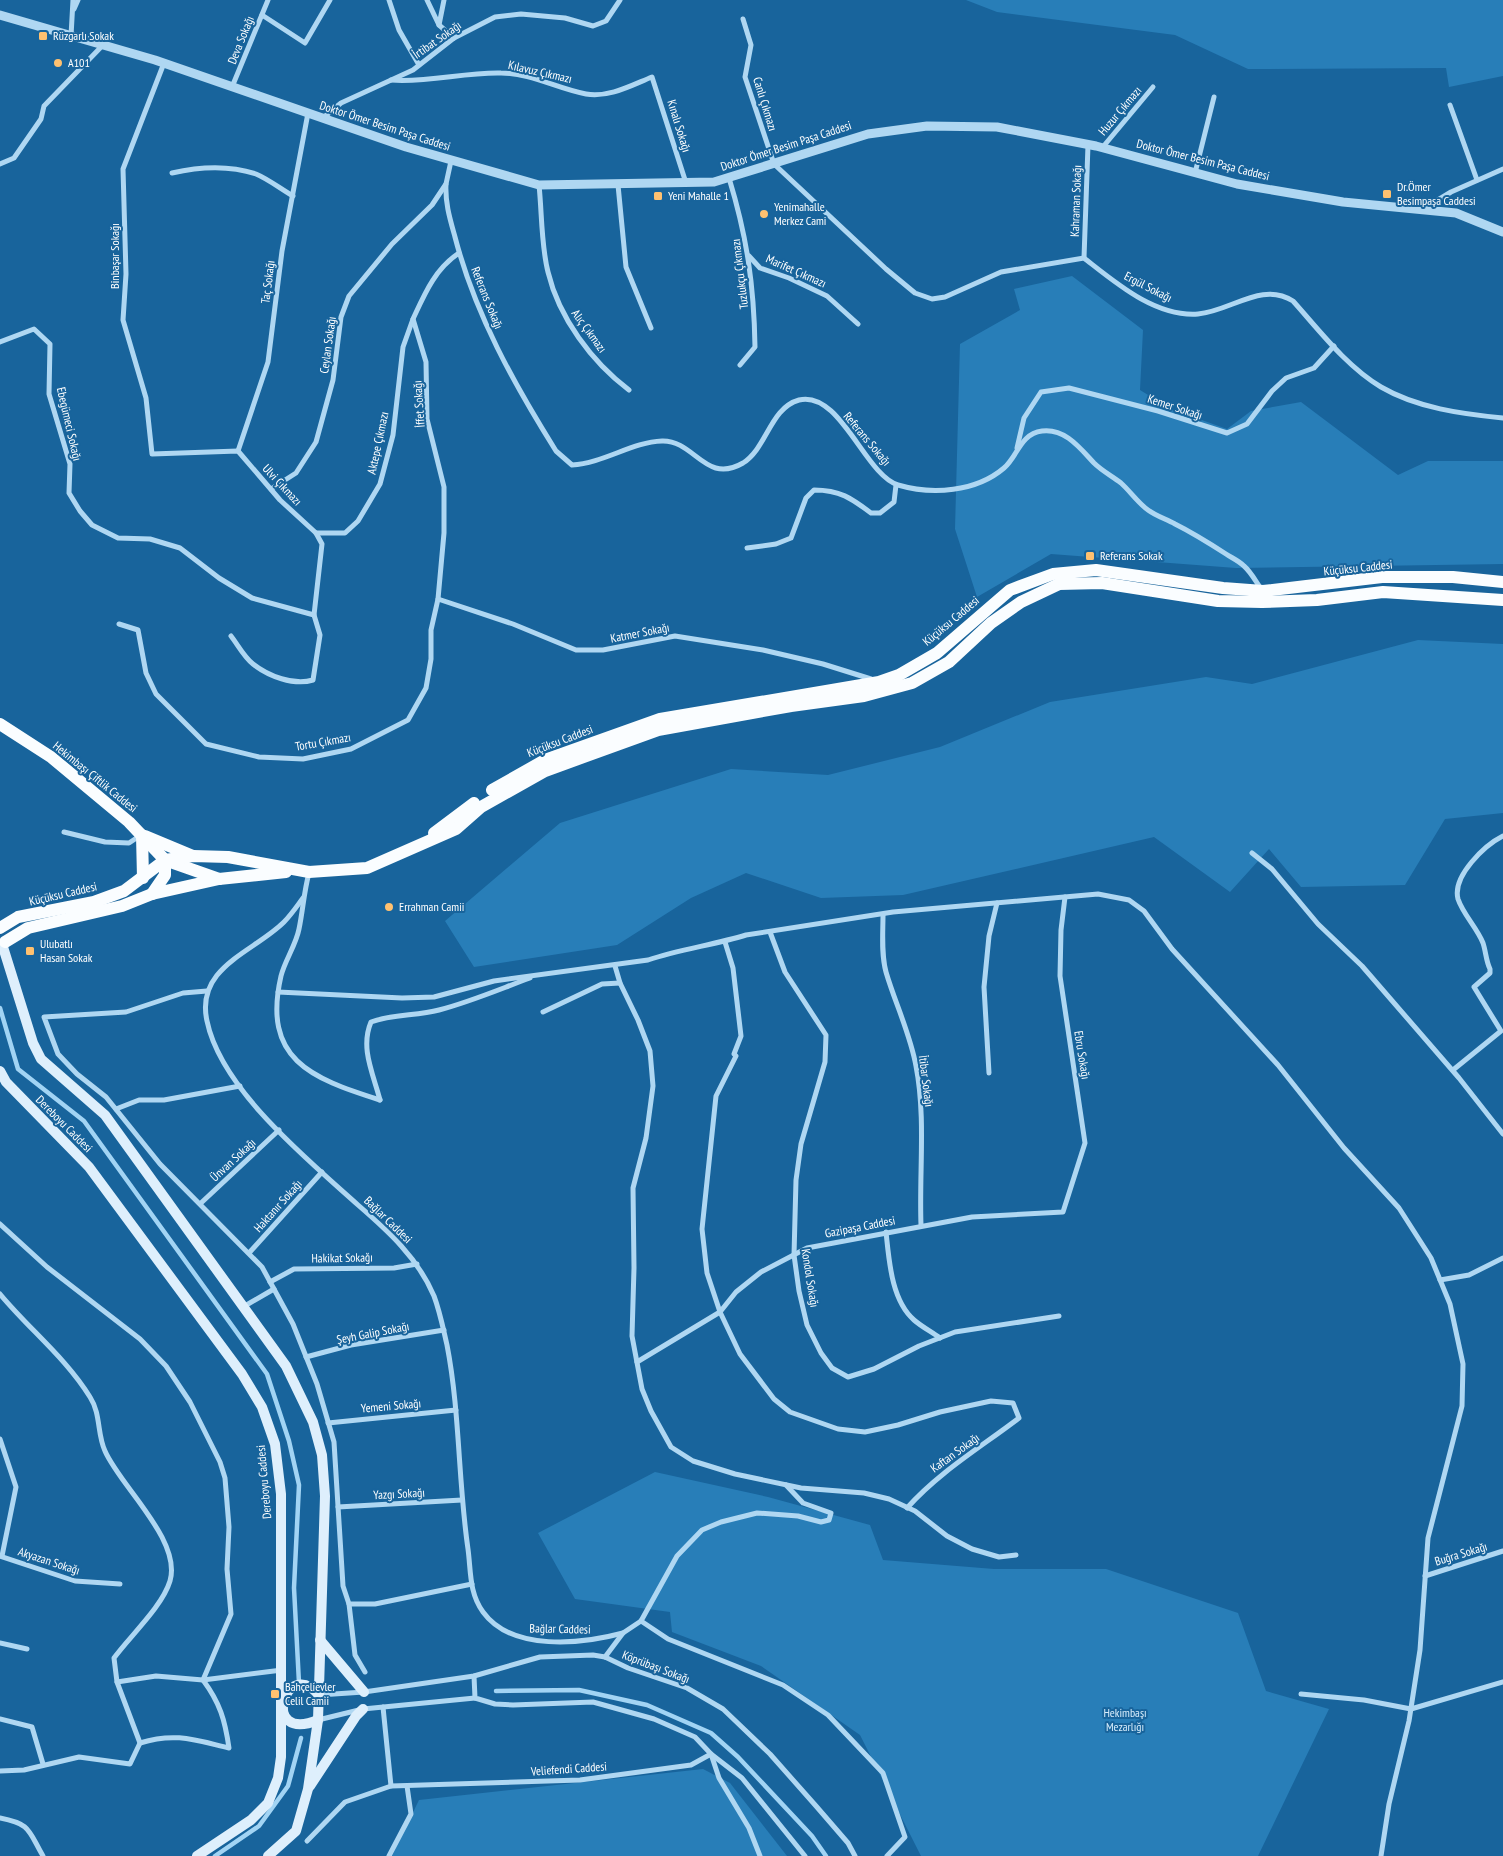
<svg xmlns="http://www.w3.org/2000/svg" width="1503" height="1856" viewBox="0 0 1503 1856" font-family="'PT Sans Narrow',sans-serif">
  <rect width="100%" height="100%" fill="#18649c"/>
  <g fill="#287eb8">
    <polygon points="966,0 1503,0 1503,76 1449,87 1446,68 1248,69 1175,35 997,12"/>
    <polygon points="1072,276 1143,330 1140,390 1171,409 1227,429 1251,411 1301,402 1398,475 1428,461 1503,461 1503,564 1236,568 1051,554 977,597 955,529 960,344 1020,310 1014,289"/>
    <polygon points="1418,640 1503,644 1503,813 1445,819 1405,885 1301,887 1269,849 1230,892 1154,837 903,895 821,898 746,873 691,898 617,945 474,967 445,921 560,823 731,769 828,775 940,747 1050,702 1206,677 1252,684"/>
    <polygon points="655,1472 768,1497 870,1525 883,1560 994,1569 1106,1569 1238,1613 1266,1691 1329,1709 1258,1856 921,1856 860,1735 761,1666 672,1632 670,1612 575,1599 538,1533"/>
    <polygon points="703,1769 730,1783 787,1856 392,1856 419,1800"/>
  </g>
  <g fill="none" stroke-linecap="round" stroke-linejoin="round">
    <g stroke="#a2d4f4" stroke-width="4.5">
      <polyline points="0,1008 18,1069 84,1121 267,1374 289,1441 299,1485 294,1588 299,1683"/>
      <polyline points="496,1691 579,1690 647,1705 711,1733 738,1757 812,1836 826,1856"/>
      <polyline points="215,1856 259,1826 288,1786 301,1738"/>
    </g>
    <g stroke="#afd7f2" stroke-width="5">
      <polyline points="389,0 399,30 419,65"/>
      <polyline points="427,0 439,25 454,38"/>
      <polyline points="74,9 78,0"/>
      <polyline points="262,15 305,43 330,0"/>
      <path d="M743 19 751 45 745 77 774 164 886 269 915 293 932 299 945 297 1001 272 1084 258C1116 283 1155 317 1198 314 1231 311 1262 281 1293 301 1319 330 1346 366 1381 387 1417 408 1462 414 1503 418"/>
      <polyline points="439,25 444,0"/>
      <polyline points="71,36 73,0"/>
      <path d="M164 63 123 169 126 274 123 320 146 398 152 454 238 451 280 500 316 533 322 544 314 615 320 635 313 680C294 686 268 676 253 664 244 657 238 645 231 636"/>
      <path d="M391 80C428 83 464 72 501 73 531 73 558 89 586 94 609 98 632 85 652 77L686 183"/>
      <polyline points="232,87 268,0"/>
      <polyline points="1450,105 1477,180"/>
      <polyline points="323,118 341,103 413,70 454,38 495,17 521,14 565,18 593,26 606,21 620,0"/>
      <polyline points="1102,148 1153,87"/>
      <polyline points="0,164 14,158 41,119 44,106 103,45"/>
      <path d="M172 173C198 167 229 165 256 174 268 179 281 189 293 196"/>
      <polyline points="1195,173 1214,97"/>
      <path d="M729 178C747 237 754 285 755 347L740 365"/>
      <path d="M446 184C445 203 450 219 455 237 475 314 514 384 556 451L572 465C604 463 632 442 662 441 695 440 705 485 743 463 767 448 770 408 799 400 840 390 865 475 898 485 932 495 976 492 1004 468 1018 456 1020 434 1042 431 1065 428 1080 448 1094 463 1102 471 1112 476 1121 483 1130 491 1138 503 1148 510 1156 516 1166 519 1175 524 1193 533 1209 543 1226 554 1232 558 1239 561 1244 566 1251 572 1256 582 1262 590"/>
      <path d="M539 185C542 213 541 245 548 272 559 318 592 362 629 390"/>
      <polyline points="618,185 626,267 651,328"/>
      <polyline points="1423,209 1451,192 1503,169"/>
      <polyline points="749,256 760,268 789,278 827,296 858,324"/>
      <polyline points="1084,258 1088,145"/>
      <polyline points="0,342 34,329 50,344 49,394 70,464 69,493 80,511 92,525 118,538 150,539 180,548 219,578 252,598 314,615"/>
      <polyline points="1017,448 1024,418 1041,392 1069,388 1158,411 1227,433 1247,424 1272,391 1286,378 1314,368 1334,346"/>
      <polyline points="238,451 268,362 282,251 308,113"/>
      <polyline points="271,489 296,473 316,442 333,380 341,317 349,296 392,244 432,205 446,184 451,161"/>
      <polyline points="316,533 345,533 358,521 380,484 393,435 403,347 413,319"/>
      <path d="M747 548 776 544 791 538 806 498 814 490C840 490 851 498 871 513H880L894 502 896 485"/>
      <polyline points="438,599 513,624 576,650 603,650 675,636 763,650 823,664 871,679"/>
      <path d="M119 624 138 630 146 673 156 694 206 744 259 757 303 759 351 749 408 720 426 688 431 659V630L438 599 444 533V487L427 419 426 362 413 319C425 293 435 269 459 253"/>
      <polyline points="64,832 105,842 129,843 141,835"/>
      <polyline points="1252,853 1272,869 1318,924 1362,966 1459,1078 1503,1134"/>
      <path d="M309 873C304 891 303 910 299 929 296 945 285 960 281 976 262 1059 310 1078 380 1100"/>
      <path d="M303 898C297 906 291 915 284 922 254 952 195 967 207 1021 221 1089 307 1159 358 1205 388 1231 418 1258 434 1296 440 1312 443 1328 447 1345 460 1412 458 1481 468 1549 471 1571 469 1593 483 1612 512 1652 582 1644 623 1633"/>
      <path d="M883 915C883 933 881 954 886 972 895 1003 910 1033 916 1066 926 1117 919 1173 921 1225"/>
      <polyline points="770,932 785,972 826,1035 825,1062 801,1144 796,1180 794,1255 799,1291 807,1325 821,1353 832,1368 848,1377 874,1369 919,1346 955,1332 1059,1316"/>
      <path d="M725 942 733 968 741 1036 734 1054 736 1056 716 1096 702 1229 707 1273 720 1312 740 1354 774 1399 790 1412 838 1429 865 1432 898 1425 940 1412 991 1401 1013 1403 1019 1418C981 1447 939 1472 907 1508"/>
      <polyline points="615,966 620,983 638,1020 650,1051 653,1086 646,1138 633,1188 634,1268 632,1336 642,1389 651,1411 671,1447 693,1461 735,1474 801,1488 864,1493 889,1499 915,1511 947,1536 972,1549 999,1557 1016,1555"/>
      <polyline points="207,991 183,993 126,1012 44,1017 58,1054 77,1074 106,1097 160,1164 262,1267 293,1324 317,1384 334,1442 343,1586 349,1604 375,1604 472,1584"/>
      <path d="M278 992 402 998 434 997 494 981 648 960C680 949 714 945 746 935L893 912 1098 894 1129 900 1144 911 1172 949 1278 1065 1344 1148 1399 1208 1431 1258 1450 1304 1463 1364 1462 1406 1428 1538 1420 1650 1409 1721 1389 1804 1381 1856"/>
      <polyline points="543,1012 602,984 620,983"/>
      <path d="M1453 1070 1501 1031 1474 987 1490 973V969C1486 961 1486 952 1483 943 1477 928 1463 914 1458 899 1452 876 1485 845 1503 836"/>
      <polyline points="989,1073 984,987 989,936 997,903"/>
      <path d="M380 1100C373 1073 360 1048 371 1022 393 1014 417 1016 439 1010 470 1002 500 989 530 978"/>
      <polyline points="116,1109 139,1100 164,1100 240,1086"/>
      <polyline points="201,1203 279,1130"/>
      <polyline points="0,1224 47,1267 140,1339 166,1366 190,1402 220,1462 225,1478 229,1527 227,1569 231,1614 203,1680"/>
      <path d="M886 1232C889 1259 891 1300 914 1320 922 1327 932 1332 940 1338"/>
      <polyline points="249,1253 322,1172"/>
      <polyline points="1440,1280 1469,1275 1503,1258"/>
      <polyline points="270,1282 294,1269 394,1268 417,1264"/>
      <path d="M0 1294C29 1329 66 1358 90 1397 101 1414 97 1434 105 1451 120 1486 182 1540 170 1581 162 1607 130 1636 114 1658L117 1682 140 1743 130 1764 79 1757 24 1770 0 1771"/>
      <polyline points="243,1307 274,1289"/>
      <polyline points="306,1357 351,1345 444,1330"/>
      <polyline points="637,1362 720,1312 736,1292 761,1272 807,1248 972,1217 1063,1212 1085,1143 1060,976 1061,930 1065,897"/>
      <polyline points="328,1423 456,1410"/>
      <polyline points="0,1439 16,1487 2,1556"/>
      <polyline points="338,1507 462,1500"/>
      <polyline points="0,1556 75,1581 120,1584"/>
      <polyline points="1425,1576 1503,1551"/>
      <polyline points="349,1604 355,1655 365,1672"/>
      <polyline points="641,1621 668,1639 783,1685 828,1715 883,1773 905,1837 887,1856"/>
      <polyline points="0,1643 27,1649"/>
      <polyline points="605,1657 623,1633 641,1621 677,1556 702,1530 721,1522 757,1513 798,1516 821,1522 829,1520 831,1513 803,1503 786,1485"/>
      <polyline points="474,1676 475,1698 495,1704 513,1705 593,1702 654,1719 695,1737 711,1754 742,1778 805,1856"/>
      <polyline points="117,1682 156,1676 203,1680 282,1670"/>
      <polyline points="1301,1694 1364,1700 1411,1709 1503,1682"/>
      <polyline points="319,1695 364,1692 474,1676 540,1657 593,1655 605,1657 628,1668 687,1688 723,1709 770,1754 816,1806 848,1843 855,1856"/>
      <polyline points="383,1707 391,1786 580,1780 691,1765 711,1754 719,1778 749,1828 760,1856"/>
      <polyline points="0,1719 32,1727 43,1764"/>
      <polyline points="318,1720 363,1709 475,1698"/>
      <path d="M140 1743C175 1732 195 1740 229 1748 225 1720 220 1703 203 1680"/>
      <path d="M0 1818C31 1824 28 1830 43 1856"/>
      <polyline points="307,1841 345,1802 391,1786"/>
      <polyline points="389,1856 411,1814 407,1786"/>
    </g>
    <polyline stroke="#afd7f2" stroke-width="9" points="0,15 155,60 406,147 539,185 714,182 868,134 927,126 997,127 1096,146 1237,184 1343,202 1456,213 1503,232"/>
    <g stroke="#deeffc" stroke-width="10">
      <polyline points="3,947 33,1043 41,1059 105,1115 286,1366 313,1422 322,1455 325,1496 318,1720 308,1789 296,1831 268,1856"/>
      <polyline points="0,1071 6,1082 89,1167 242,1374 262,1407 275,1444 281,1494 281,1757 278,1778 268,1803 251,1820 197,1856"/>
      <polyline points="320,1640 364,1692"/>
      <path d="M318 1720C259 1744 285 1655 319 1695"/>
      <polyline points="310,1786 356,1716 363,1709"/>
    </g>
    <g stroke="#fafdff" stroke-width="12">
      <polyline points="0,724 51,757 129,822 165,860 219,879"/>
      <polyline points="492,790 545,760 660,719 879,682 899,675 937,653 1010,590 1053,574 1096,570 1223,588 1263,591 1382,577 1453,577 1503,582"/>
      <polyline points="434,833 474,803"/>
      <polyline points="142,835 143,878"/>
      <polyline points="145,836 193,856"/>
      <polyline points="152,894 165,875 165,860"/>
      <polyline points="0,928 18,917 94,902 124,891 165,860 193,856 228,857 309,872 367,868 456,829 481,807 545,771 658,730 791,706 864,696 912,683 949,662 991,623 1021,602 1059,584 1102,583 1218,601 1262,602 1317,600 1383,592 1503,600"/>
      <polyline points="5,942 28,928 122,906 152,894 219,879 286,872"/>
    </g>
  </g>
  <g fill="#ffc170" stroke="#18649c" stroke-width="2">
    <rect x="38" y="31" width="10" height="10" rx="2.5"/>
    <circle cx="58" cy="63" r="5"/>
    <rect x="1382" y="189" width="10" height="10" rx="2.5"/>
    <rect x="653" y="191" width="10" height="10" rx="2.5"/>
    <circle cx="764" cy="214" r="5"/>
    <rect x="1085" y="551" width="10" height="10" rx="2.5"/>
    <circle cx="389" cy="907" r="5"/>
    <rect x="25" y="946" width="10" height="10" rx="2.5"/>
    <rect x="270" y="1689" width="10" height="10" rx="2.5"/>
  </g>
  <g text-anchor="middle" stroke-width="4" stroke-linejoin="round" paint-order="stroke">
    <g font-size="12" fill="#fff" stroke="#18649c" text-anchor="start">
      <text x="53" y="40">Rüzgarlı Sokak</text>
      <text x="68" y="67">A101</text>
      <text x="1397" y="191">Dr.Ömer<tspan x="1397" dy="14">Besimpaşa Caddesi</tspan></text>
      <text x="668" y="200">Yeni Mahalle 1</text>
      <text x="774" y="211">Yenimahalle<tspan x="774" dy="14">Merkez Cami</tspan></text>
      <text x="1100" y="560">Referans Sokak</text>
      <text x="399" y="911">Errahman Camii</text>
      <text x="40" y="948">Ulubatlı<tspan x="40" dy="14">Hasan Sokak</tspan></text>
      <text x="285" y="1691">Bahçelievler<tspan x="285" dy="14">Celil Camii</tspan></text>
    </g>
    <g font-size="12" fill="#fff" stroke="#18649c">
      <text transform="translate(241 40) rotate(-68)" y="4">Deva Sokağı</text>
      <text transform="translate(437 40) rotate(-35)" y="4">İrtibat Sokağı</text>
      <text transform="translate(540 72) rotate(13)" y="4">Kılavuz Çıkmazı</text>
      <text transform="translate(765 104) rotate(73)" y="4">Canlı Çıkmazı</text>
      <text transform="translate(1120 111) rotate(-50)" y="4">Huzur Çıkmazı</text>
      <text transform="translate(385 126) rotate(18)" y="4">Doktor Ömer Besim Paşa Caddesi</text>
      <text transform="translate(679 126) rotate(73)" y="4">Kınalı Sokağı</text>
      <text transform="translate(786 146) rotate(-18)" y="4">Doktor Ömer Besim Paşa Caddesi</text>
      <text transform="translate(1203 160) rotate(14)" y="4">Doktor Ömer Besim Paşa Caddesi</text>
      <text transform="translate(1076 201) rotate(-88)" y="4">Kahraman Sokağı</text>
      <text transform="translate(115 256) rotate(-90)" y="4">Binbaşar Sokağı</text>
      <text transform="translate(796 271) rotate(24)" y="4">Marifet Çıkmazı</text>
      <text transform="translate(740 274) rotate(-97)" y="4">Tuzlukçu Çıkmazı</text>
      <text transform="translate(268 282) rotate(-83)" y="4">Taç Sokağı</text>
      <text transform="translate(1148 287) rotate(27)" y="4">Ergül Sokağı</text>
      <text transform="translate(487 298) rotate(68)" y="4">Referans Sokağı</text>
      <text transform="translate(589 331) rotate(54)" y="4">Alıç Çıkmazı</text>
      <text transform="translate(328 345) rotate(-82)" y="4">Ceylan Sokağı</text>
      <text transform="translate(419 404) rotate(-94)" y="4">İffet Sokağı</text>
      <text transform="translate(1175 407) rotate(18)" y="4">Kemer Sokağı</text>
      <text transform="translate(69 424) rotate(77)" y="4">Ebegümeci Sokağı</text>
      <text transform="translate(867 439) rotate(50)" y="4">Referans Sokağı</text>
      <text transform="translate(378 443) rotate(-78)" y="4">Aktepe Çıkmazı</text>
      <text transform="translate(282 485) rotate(47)" y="4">Ulvi Çıkmazı</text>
      <text transform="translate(1358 568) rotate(-6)" y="4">Küçüksu Caddesi</text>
      <text transform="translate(951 621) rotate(-40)" y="4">Küçüksu Caddesi</text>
      <text transform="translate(640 633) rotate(-11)" y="4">Katmer Sokağı</text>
      <text transform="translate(560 741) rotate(-21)" y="4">Küçüksu Caddesi</text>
      <text transform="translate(323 742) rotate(-10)" y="4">Tortu Çıkmazı</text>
      <text transform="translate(95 777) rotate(39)" y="4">Hekimbaşı Çiftlik Caddesi</text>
      <text transform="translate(63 894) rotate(-13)" y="4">Küçüksu Caddesi</text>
      <text transform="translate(1082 1055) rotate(81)" y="4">Ebru Sokağı</text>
      <text transform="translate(926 1081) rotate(83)" y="4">İtibar Sokağı</text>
      <text transform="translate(64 1124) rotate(45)" y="4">Dereboyu Caddesi</text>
      <text transform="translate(233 1160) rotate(-43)" y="4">Ünvan Sokağı</text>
      <text transform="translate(278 1206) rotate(-48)" y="4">Haktanır Sokağı</text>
      <text transform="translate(388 1220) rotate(44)" y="4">Bağlar Caddesi</text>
      <text transform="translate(860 1227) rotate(-11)" y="4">Gazipaşa Caddesi</text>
      <text transform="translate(342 1258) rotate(-1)" y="4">Hakikat Sokağı</text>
      <text transform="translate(810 1278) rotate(81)" y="4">Kondol Sokağı</text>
      <text transform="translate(373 1333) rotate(-11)" y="4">Şeyh Galip Sokağı</text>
      <text transform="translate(391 1406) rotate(-5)" y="4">Yemeni Sokağı</text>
      <text transform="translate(955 1453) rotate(-36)" y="4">Kaftan Sokağı</text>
      <text transform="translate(264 1482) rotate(-95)" y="4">Dereboyu Caddesi</text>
      <text transform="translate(399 1494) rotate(-3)" y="4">Yazgı Sokağı</text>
      <text transform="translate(1461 1554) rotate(-17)" y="4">Buğra Sokağı</text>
      <text transform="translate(49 1561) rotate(18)" y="4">Akyazan Sokağı</text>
      <text transform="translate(560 1629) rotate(1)" y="4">Bağlar Caddesi</text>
      <text transform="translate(656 1667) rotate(21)" y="4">Köprübaşı Sokağı</text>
      <text transform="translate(569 1769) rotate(-4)" y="4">Veliefendi Caddesi</text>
    </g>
    <g font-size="12" fill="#d7edfc" stroke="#18649c">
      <text x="1125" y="1717">Hekimbaşı<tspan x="1125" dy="14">Mezarlığı</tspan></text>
    </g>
  </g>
</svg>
